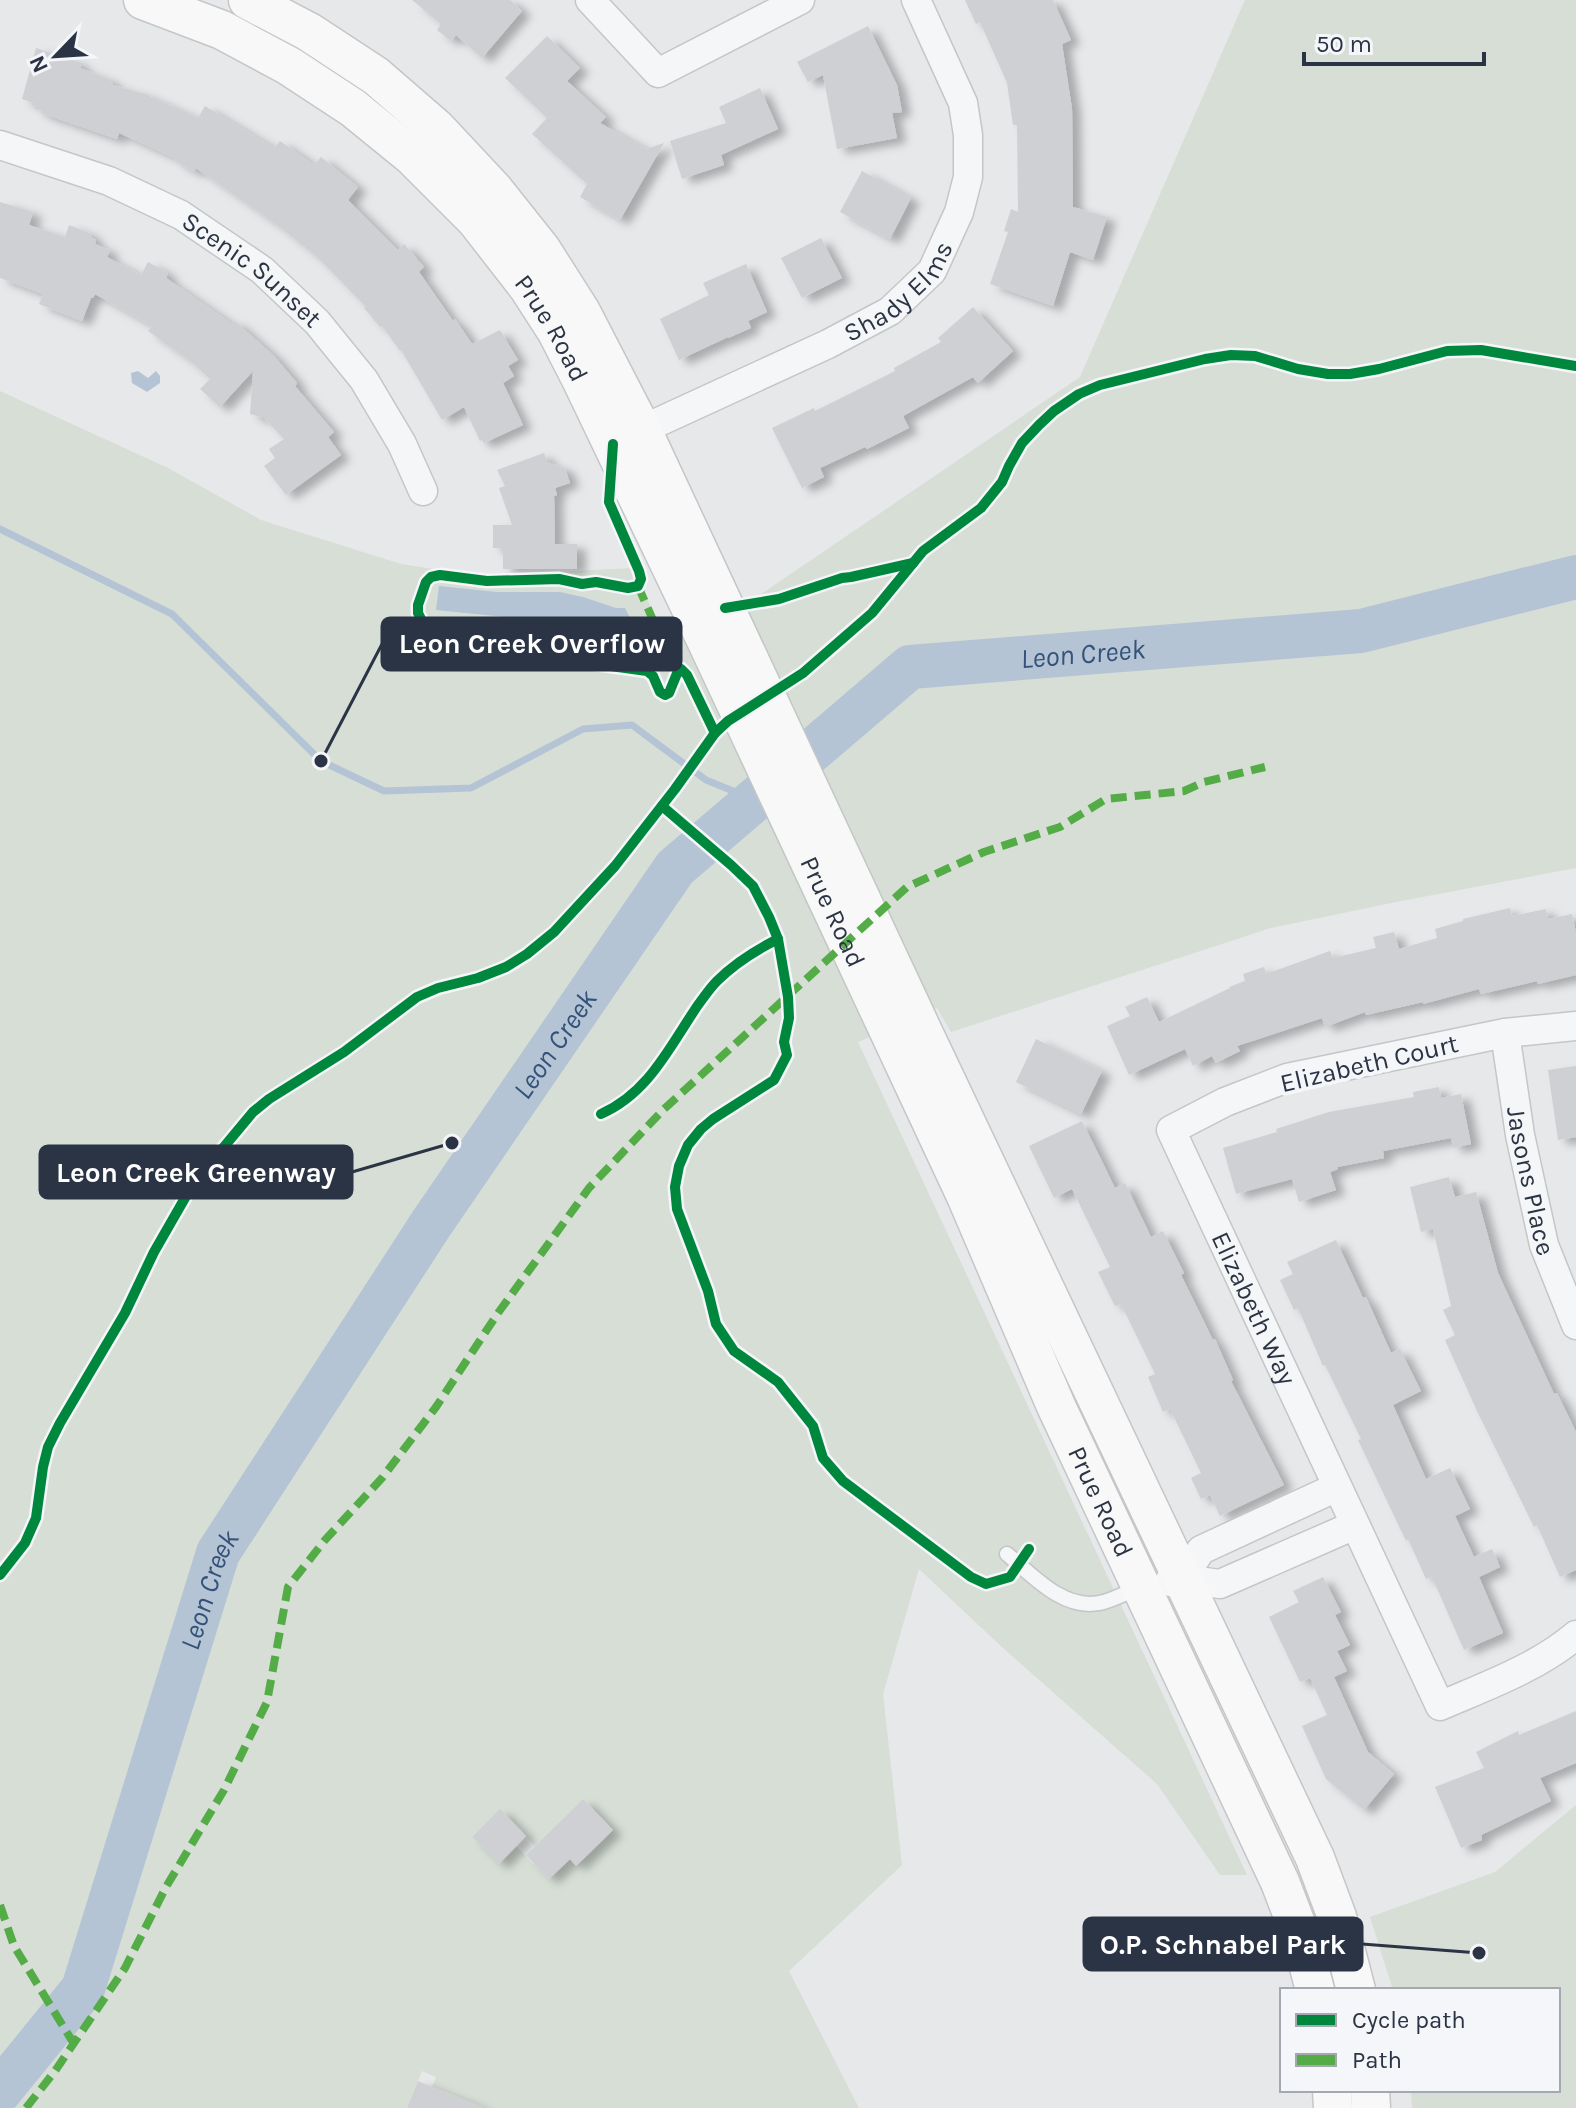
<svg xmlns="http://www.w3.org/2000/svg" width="1576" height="2108" viewBox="0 0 1576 2108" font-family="Karla,sans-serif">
  <defs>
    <filter id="shadow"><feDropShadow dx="9" dy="5" stdDeviation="4" flood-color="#0004"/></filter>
  </defs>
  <rect width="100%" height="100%" fill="#e6e8ea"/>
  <g fill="#d6ded6" fill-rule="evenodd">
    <path d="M1245 0H1576V868L1396 902 1271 928 951 1032 937 1008 858 1042 1247 1875H1220L1157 1784 1003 1648 919 1569 883 1694 902 1865 789 1971 859 2108H451L455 2096 432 2087 436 2077 422 2071 407 2108H0V391L168 468 261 520 401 564 478 576 633 568 665 638 754 599 1080 377ZM583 1799 613 1830 577 1865 570 1859 549 1879 516 1846 498 1863 472 1837 500 1810 535 1846Z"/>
    <polygon points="1576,1805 1576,2108 1412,2108 1411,2090 1558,2090 1558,1990 1393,1990 1370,1917 1495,1872"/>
  </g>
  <g fill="#b4c4d5">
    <polygon points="138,371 148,378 156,371 160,376 160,383 147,392 132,383 131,373"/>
    <polygon points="439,586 497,592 560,592 583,597 616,608 625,608 636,630 436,610"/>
  </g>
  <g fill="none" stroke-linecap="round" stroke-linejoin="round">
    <polyline stroke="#b4c4d5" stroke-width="7" points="0,529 172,614 321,761 384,791 471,788 583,729 632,725 706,780 755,800"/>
    <path stroke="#b4c4d5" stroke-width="44" id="s1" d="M0 2091 83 1989 218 1553 431 1224 675 868 910 667 1361 631 1576 577"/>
  </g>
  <g fill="#ced0d3" filter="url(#shadow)">
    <polygon points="412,0 510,0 522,11 482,58 456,35 451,41 437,30 441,24"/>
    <polygon points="965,0 1053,0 1071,40 1062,44 1072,109 1073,207 1107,217 1093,260 1070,252 1053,306 990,284 1008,232 1004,231 1011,209 1018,212 1017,125 1013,125 1007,83 980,22 976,24"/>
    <polygon points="868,26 897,85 902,112 892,113 897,138 837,149 823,75 808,82 797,62"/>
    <polygon points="547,36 580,68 567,81 606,117 600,123 646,149 664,143 620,220 580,197 587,184 532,134 547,118 505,78"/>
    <polygon points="36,48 81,63 80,68 111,80 113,85 145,94 198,118 205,106 274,148 280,141 314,165 321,157 358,187 348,200 398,250 404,244 424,267 419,272 453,321 455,319 472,344 500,330 518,360 508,366 514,376 503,383 523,425 484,443 482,440 480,441 464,407 442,420 401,350 400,351 382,326 380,327 364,308 366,307 317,257 280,227 196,168 194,172 174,160 175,158 119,133 117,139 41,113 42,111 34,109 36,104 22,99"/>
    <polygon points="760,88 778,129 721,155 724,165 682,179 670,141 726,123 719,107"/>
    <polygon points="862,171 911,198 890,239 840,212"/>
    <polygon points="0,202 33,212 29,225 65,237 69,225 92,234 90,237 96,240 95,244 110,250 107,257 141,275 148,262 168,273 166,278 232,324 235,321 274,356 297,383 295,386 334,432 328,437 341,455 286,495 264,466 275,458 269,449 284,439 264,418 250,414 253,371 220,407 200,389 210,379 189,360 148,331 152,326 95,294 93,298 91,298 82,321 39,304 43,294 0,278"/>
    <polygon points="821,238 842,278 802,298 781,258"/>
    <polygon points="746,264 767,312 748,321 751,328 728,338 728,337 679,360 660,319 709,295 703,283"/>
    <polygon points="973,307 1013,351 978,383 973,377 903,416 909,428 867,449 865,447 820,468 824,477 802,488 772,428 814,408 815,411 895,371 894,368 941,342 938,338"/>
    <polygon points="544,453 547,462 565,468 570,483 555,488 557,495 554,496 555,544 577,544 577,569 503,569 503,548 493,548 493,525 512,525 499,488 505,486 497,470"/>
    <polygon points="1510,908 1512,916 1546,909 1548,919 1572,914 1576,933 1576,975 1538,984 1537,981 1481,994 1479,989 1423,1004 1423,1002 1366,1015 1365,1012 1325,1027 1322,1018 1237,1046 1240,1051 1216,1063 1212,1056 1193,1066 1185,1049 1129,1075 1107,1026 1130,1016 1125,1007 1147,997 1159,1022 1230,988 1229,987 1245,981 1243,974 1264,967 1266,974 1330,951 1333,958 1376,948 1373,937 1394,932 1399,949 1437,938 1435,929 1463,921 1463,919"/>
    <polygon points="1036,1039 1102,1071 1081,1114 1016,1082"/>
    <polygon points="1576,1066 1576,1137 1558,1140 1548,1070"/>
    <polygon points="1439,1087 1441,1098 1461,1094 1471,1144 1453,1148 1451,1138 1383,1151 1384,1158 1337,1167 1338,1169 1330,1172 1336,1190 1299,1202 1292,1179 1236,1194 1223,1148 1277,1132 1276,1129 1329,1112 1414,1097 1413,1092"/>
    <polygon points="1082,1121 1115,1188 1125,1183 1151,1237 1163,1231 1184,1273 1181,1275 1213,1340 1215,1339 1233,1380 1231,1381 1284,1485 1220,1516 1210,1495 1201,1499 1191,1478 1201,1473 1170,1409 1163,1412 1148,1377 1155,1374 1121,1304 1115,1306 1098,1272 1110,1267 1072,1189 1054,1198 1029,1146"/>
    <polygon points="1449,1177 1455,1197 1476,1192 1498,1273 1554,1394 1557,1393 1576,1432 1576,1570 1560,1577 1537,1525 1534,1527 1477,1411 1445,1340 1455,1335 1443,1310 1451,1306 1433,1229 1421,1232 1410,1187"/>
    <polygon points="1336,1240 1363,1298 1366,1297 1391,1353 1400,1349 1421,1391 1393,1405 1426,1479 1450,1468 1470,1509 1455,1516 1474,1557 1492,1549 1500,1567 1479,1577 1503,1633 1464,1650 1432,1577 1426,1579 1408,1539 1406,1541 1358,1440 1361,1439 1325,1365 1323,1366 1298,1308 1294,1310 1280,1280 1293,1274 1287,1262"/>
    <polygon points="1323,1577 1341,1612 1335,1615 1350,1645 1337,1651 1347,1671 1334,1677 1368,1752 1394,1774 1364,1810 1326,1779 1302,1726 1327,1715 1310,1678 1300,1682 1269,1617 1299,1602 1293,1591"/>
    <polygon points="1576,1711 1576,1763 1540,1778 1551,1801 1481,1835 1482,1840 1461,1848 1435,1787 1484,1768 1476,1752 1518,1731 1519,1735"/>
    <polygon points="583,1799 613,1830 576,1866 570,1859 549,1879 526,1855"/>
    <polygon points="500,1809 526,1836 499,1864 472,1837"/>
    <polygon points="418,2081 483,2107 483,2108 407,2108"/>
  </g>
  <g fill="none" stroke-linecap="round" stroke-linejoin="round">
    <g stroke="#c4c6c8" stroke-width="17">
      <path id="lane" d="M1007 1554C1032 1575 1063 1610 1099 1603 1112 1601 1127 1592 1140 1587"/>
    </g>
    <g stroke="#c4c6c8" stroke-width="31">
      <g id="street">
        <polyline points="590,0 658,73 800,0"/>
        <path id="s2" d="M0 145 109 181 181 215 262 270 317 322 364 380 402 444 423 491"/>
        <path id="s3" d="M626 437 828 344 890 311 932 271 959 212 968 177V135L963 103 916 0"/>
        <path id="s4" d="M1576 1026 1505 1033 1287 1078 1225 1102 1171 1130 1440 1706C1486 1686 1537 1668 1576 1635"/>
        <path id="s5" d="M1505 1033 1520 1135 1544 1245 1576 1325"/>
        <polyline points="1182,1579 1201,1550 1337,1487"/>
        <polyline points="1169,1582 1182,1579 1220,1584 1355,1525"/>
      </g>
    </g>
    <g stroke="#c4c6c8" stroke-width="41">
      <g id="secondary">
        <path id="s6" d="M143 0 222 30 289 66 353 108 412 156 476 220 528 287 557 332 581 379 706 640 966 1196 1056 1406 1280 1882 1301 1937 1315 1990"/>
        <polyline points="248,0 309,32 376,76 436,128 494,190 541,249 581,312 642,430 924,1034 1315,1858 1337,1917 1356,1990"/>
        <polyline points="1332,2090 1333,2108"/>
        <polyline points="1370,2090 1371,2108"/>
      </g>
    </g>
    <use href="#lane" stroke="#f5f6f7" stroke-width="14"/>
    <use href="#street" stroke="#f5f6f7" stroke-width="28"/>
    <use href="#secondary" stroke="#f8f8f8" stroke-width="38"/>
    <g stroke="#54ac47" stroke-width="8" stroke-dasharray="16 8" stroke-linecap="butt">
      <polyline points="638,586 653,620"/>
      <polyline points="0,1905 14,1946 74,2044"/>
      <polyline points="26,2108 55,2071 125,1968 166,1887 224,1790 267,1702 288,1587 325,1540 382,1478 436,1407 498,1313 589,1188 664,1109 907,887 984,852 1060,827 1106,799 1184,791 1204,782 1265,767"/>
    </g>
    <g stroke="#f4f6f9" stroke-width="15">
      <g id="cycleway">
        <polyline points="613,444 609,502 639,571 641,579 638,586 628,588 596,582 582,584 559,579 487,581 440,575 431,577 426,582 418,605 418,613 425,627 433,632 495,639 537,634 547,634 554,637 596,664 647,671 653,676 660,692 665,695 669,693 678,671 681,669 687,675 715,733"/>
        <polyline points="725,608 779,599 842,578 851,577 913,563"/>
        <polyline points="662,806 731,865 753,886 769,917 778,939 788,997 789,1018 784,1042 787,1055 774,1080 713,1119 701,1129 688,1145 679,1166 675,1187 677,1209 708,1291 716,1324 734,1351 778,1382 813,1426 823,1458 843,1481 971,1577 986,1584 1010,1577 1029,1549"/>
        <path d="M601 1114C649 1093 670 1046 698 1005 704 997 710 988 717 981 734 964 756 950 778 939"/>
        <polyline points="0,1575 25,1543 36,1518 43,1467 48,1447 60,1423 125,1313 154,1252 193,1184 253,1112 269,1099 344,1052 417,997 438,988 478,978 506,967 527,954 554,932 615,866 675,789 715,733 728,721 803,673 872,613 923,551 981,508 1002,482 1009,466 1022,443 1039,425 1054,411 1079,394 1100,385 1205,359 1231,355 1255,356 1298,369 1328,374 1350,374 1379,369 1447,351 1481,350 1576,366"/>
      </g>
    </g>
    <use href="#cycleway" stroke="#00873e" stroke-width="10"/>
  </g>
  <g text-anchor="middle" stroke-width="8" stroke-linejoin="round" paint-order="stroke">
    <g font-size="26" fill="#2b3445" stroke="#f4f6f9">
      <text dy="9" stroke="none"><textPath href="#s2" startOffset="284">Scenic Sunset</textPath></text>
      <text dy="9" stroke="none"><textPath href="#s3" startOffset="312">Shady Elms</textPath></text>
      <text dy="9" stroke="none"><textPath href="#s6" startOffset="536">Prue Road</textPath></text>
      <text dy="9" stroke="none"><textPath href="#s6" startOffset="1184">Prue Road</textPath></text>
      <text transform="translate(1369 1063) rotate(-13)" y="9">Elizabeth Court</text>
      <text dy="9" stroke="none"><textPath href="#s5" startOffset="150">Jasons Place</textPath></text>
      <text dy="9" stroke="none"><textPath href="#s4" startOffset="618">Elizabeth Way</textPath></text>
      <text dy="9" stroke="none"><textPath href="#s6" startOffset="1832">Prue Road</textPath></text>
    </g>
    <g font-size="28" font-style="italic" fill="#34527a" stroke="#f4f6f9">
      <text dy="10" stroke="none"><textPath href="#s1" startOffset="1894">Leon Creek</textPath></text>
      <text dy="10" stroke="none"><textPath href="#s1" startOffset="1198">Leon Creek</textPath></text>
      <text dy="10" stroke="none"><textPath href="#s1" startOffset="550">Leon Creek</textPath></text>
    </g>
  </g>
  <path fill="none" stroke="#2b3445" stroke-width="3" d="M321 761L382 644M452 1143L352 1172M1479 1953L1362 1944"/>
  <g fill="#2b3445" stroke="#f4f6f9" stroke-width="3">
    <circle cx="321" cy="761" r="8"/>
    <circle cx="452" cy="1143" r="8"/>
    <circle cx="1479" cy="1953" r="8"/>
  </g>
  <g fill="#2b3445" stroke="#2b3445" stroke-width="3">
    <rect x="382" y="618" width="299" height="52" rx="8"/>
    <rect x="40" y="1146" width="312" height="52" rx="8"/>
    <rect x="1084" y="1918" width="278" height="52" rx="8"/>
  </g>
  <g font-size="28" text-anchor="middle" font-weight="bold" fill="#fff">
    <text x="532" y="653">Leon Creek Overflow</text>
    <text x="196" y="1182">Leon Creek Greenway</text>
    <text x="1223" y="1954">O.P. Schnabel Park</text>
  </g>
  <rect x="1280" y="1988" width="280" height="104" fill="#f4f6f9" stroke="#a4a8b1" stroke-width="2"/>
  <rect x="1296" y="2014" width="40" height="12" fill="#00873e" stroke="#a4a8b1" stroke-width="2"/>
  <text x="1352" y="2028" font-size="24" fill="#2b3445">Cycle path</text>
  <rect x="1296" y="2054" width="40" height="12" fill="#54ac47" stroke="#a4a8b1" stroke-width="2"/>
  <text x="1352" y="2068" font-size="24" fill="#2b3445">Path</text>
  <g transform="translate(56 56) rotate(245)" stroke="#f4f6f9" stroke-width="6" paint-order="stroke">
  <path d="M0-6L14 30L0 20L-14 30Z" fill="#2b3445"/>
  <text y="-12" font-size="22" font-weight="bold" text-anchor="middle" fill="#2b3445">N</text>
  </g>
  <path d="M1304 52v12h180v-12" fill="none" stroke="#2b3445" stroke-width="4"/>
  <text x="1316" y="52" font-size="24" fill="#2b3445" stroke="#f4f6f9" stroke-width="6" paint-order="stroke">50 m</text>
</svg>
